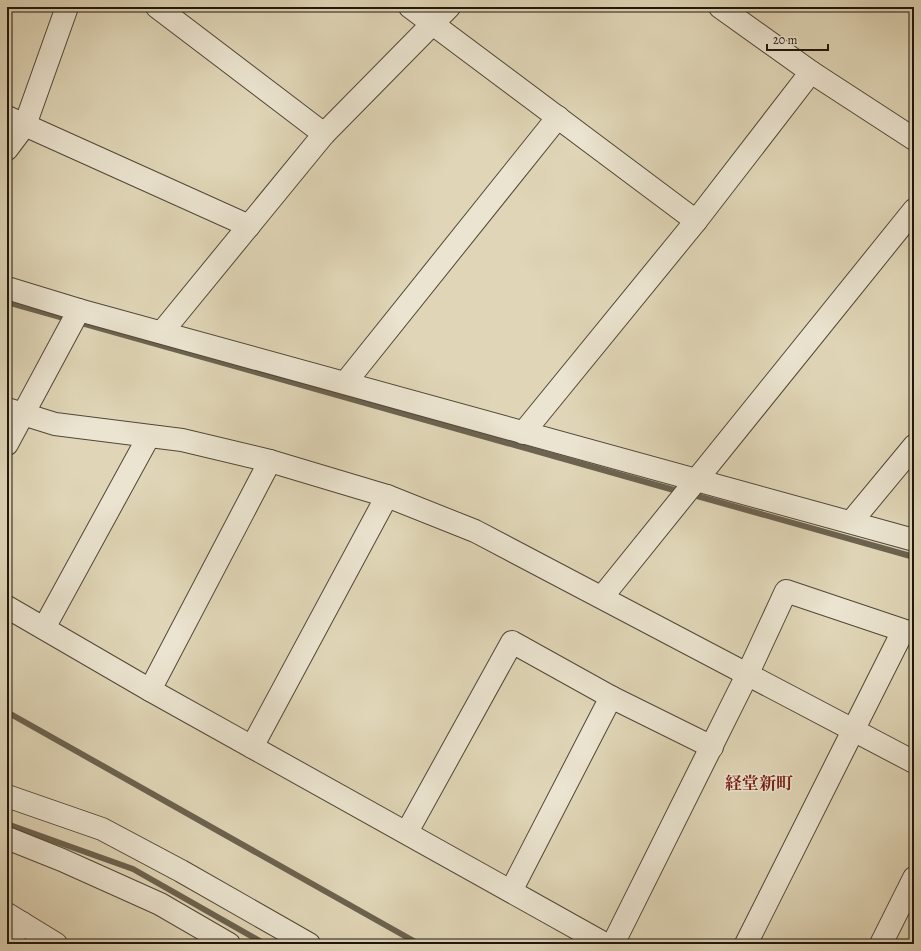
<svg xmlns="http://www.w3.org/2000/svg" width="921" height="951" viewBox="0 0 921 951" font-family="Alegreya,'Noto Serif JP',serif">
  <rect width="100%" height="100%" fill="#e0d6b7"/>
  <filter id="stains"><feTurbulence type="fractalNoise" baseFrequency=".005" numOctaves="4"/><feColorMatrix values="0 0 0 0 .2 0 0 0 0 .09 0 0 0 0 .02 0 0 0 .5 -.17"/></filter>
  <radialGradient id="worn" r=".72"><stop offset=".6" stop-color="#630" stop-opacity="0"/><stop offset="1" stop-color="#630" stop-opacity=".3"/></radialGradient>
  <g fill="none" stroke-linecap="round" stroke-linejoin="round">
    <g stroke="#6c6350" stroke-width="6">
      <polyline points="7,302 681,492"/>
      <polyline points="690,494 914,557"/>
      <polyline points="7,712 419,944"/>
      <polyline points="7,824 133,869 265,944"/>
    </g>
    <g stroke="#504737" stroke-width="24">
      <g id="minor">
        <polyline points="157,7 324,134"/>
        <polyline points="410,7 696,221"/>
        <polyline points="720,7 811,72 914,139"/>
        <polyline points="7,117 249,226"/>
        <polyline points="7,149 25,125 67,7"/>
        <polyline points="7,288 79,310 914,540"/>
        <polyline points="162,332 324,134 449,7"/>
        <polyline points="345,383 558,117"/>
        <polyline points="7,409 55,424 182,440 270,461 387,496 475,531 914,762"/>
        <polyline points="523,433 696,221 811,72"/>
        <polyline points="7,444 79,310"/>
        <polyline points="851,522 914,446"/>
        <polyline points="602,597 914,210"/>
        <polyline points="7,607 150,690 605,944"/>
        <polyline points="44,628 149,436"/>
        <polyline points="150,690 270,461"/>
        <polyline points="252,747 387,496"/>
        <polyline points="7,796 102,829 181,871 309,944"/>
        <polyline points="407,832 512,642 611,697 712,747"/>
        <polyline points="7,838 62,860 160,904 229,944"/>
        <polyline points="511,891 611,697"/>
        <polyline points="7,914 56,944"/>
        <polyline points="8,944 22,923"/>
        <polyline points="613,944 748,673 786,591 914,634"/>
        <polyline points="746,944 903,631"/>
        <polyline points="881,944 914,878"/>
      </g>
    </g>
    <use href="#minor" stroke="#ebe4d0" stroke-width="22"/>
  </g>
  <g text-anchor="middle" stroke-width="3" stroke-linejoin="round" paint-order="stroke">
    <g font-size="17" font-weight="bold" fill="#7a1f14" stroke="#ebe4d0">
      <text x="759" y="789">経堂新町</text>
    </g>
  </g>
  <rect width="921" height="951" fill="none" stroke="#e0d6b7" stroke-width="24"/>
  <rect x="8" y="8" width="905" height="935" fill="none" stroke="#20170c" stroke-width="2"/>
  <rect x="12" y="12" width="897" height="927" fill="none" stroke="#20170c"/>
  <path d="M767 44v6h61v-6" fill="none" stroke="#20170c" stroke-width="2"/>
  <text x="773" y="44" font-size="12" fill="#20170c" stroke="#ebe4d0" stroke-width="3" paint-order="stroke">20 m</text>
  <rect width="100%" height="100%" filter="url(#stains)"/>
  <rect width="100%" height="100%" fill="url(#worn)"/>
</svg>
